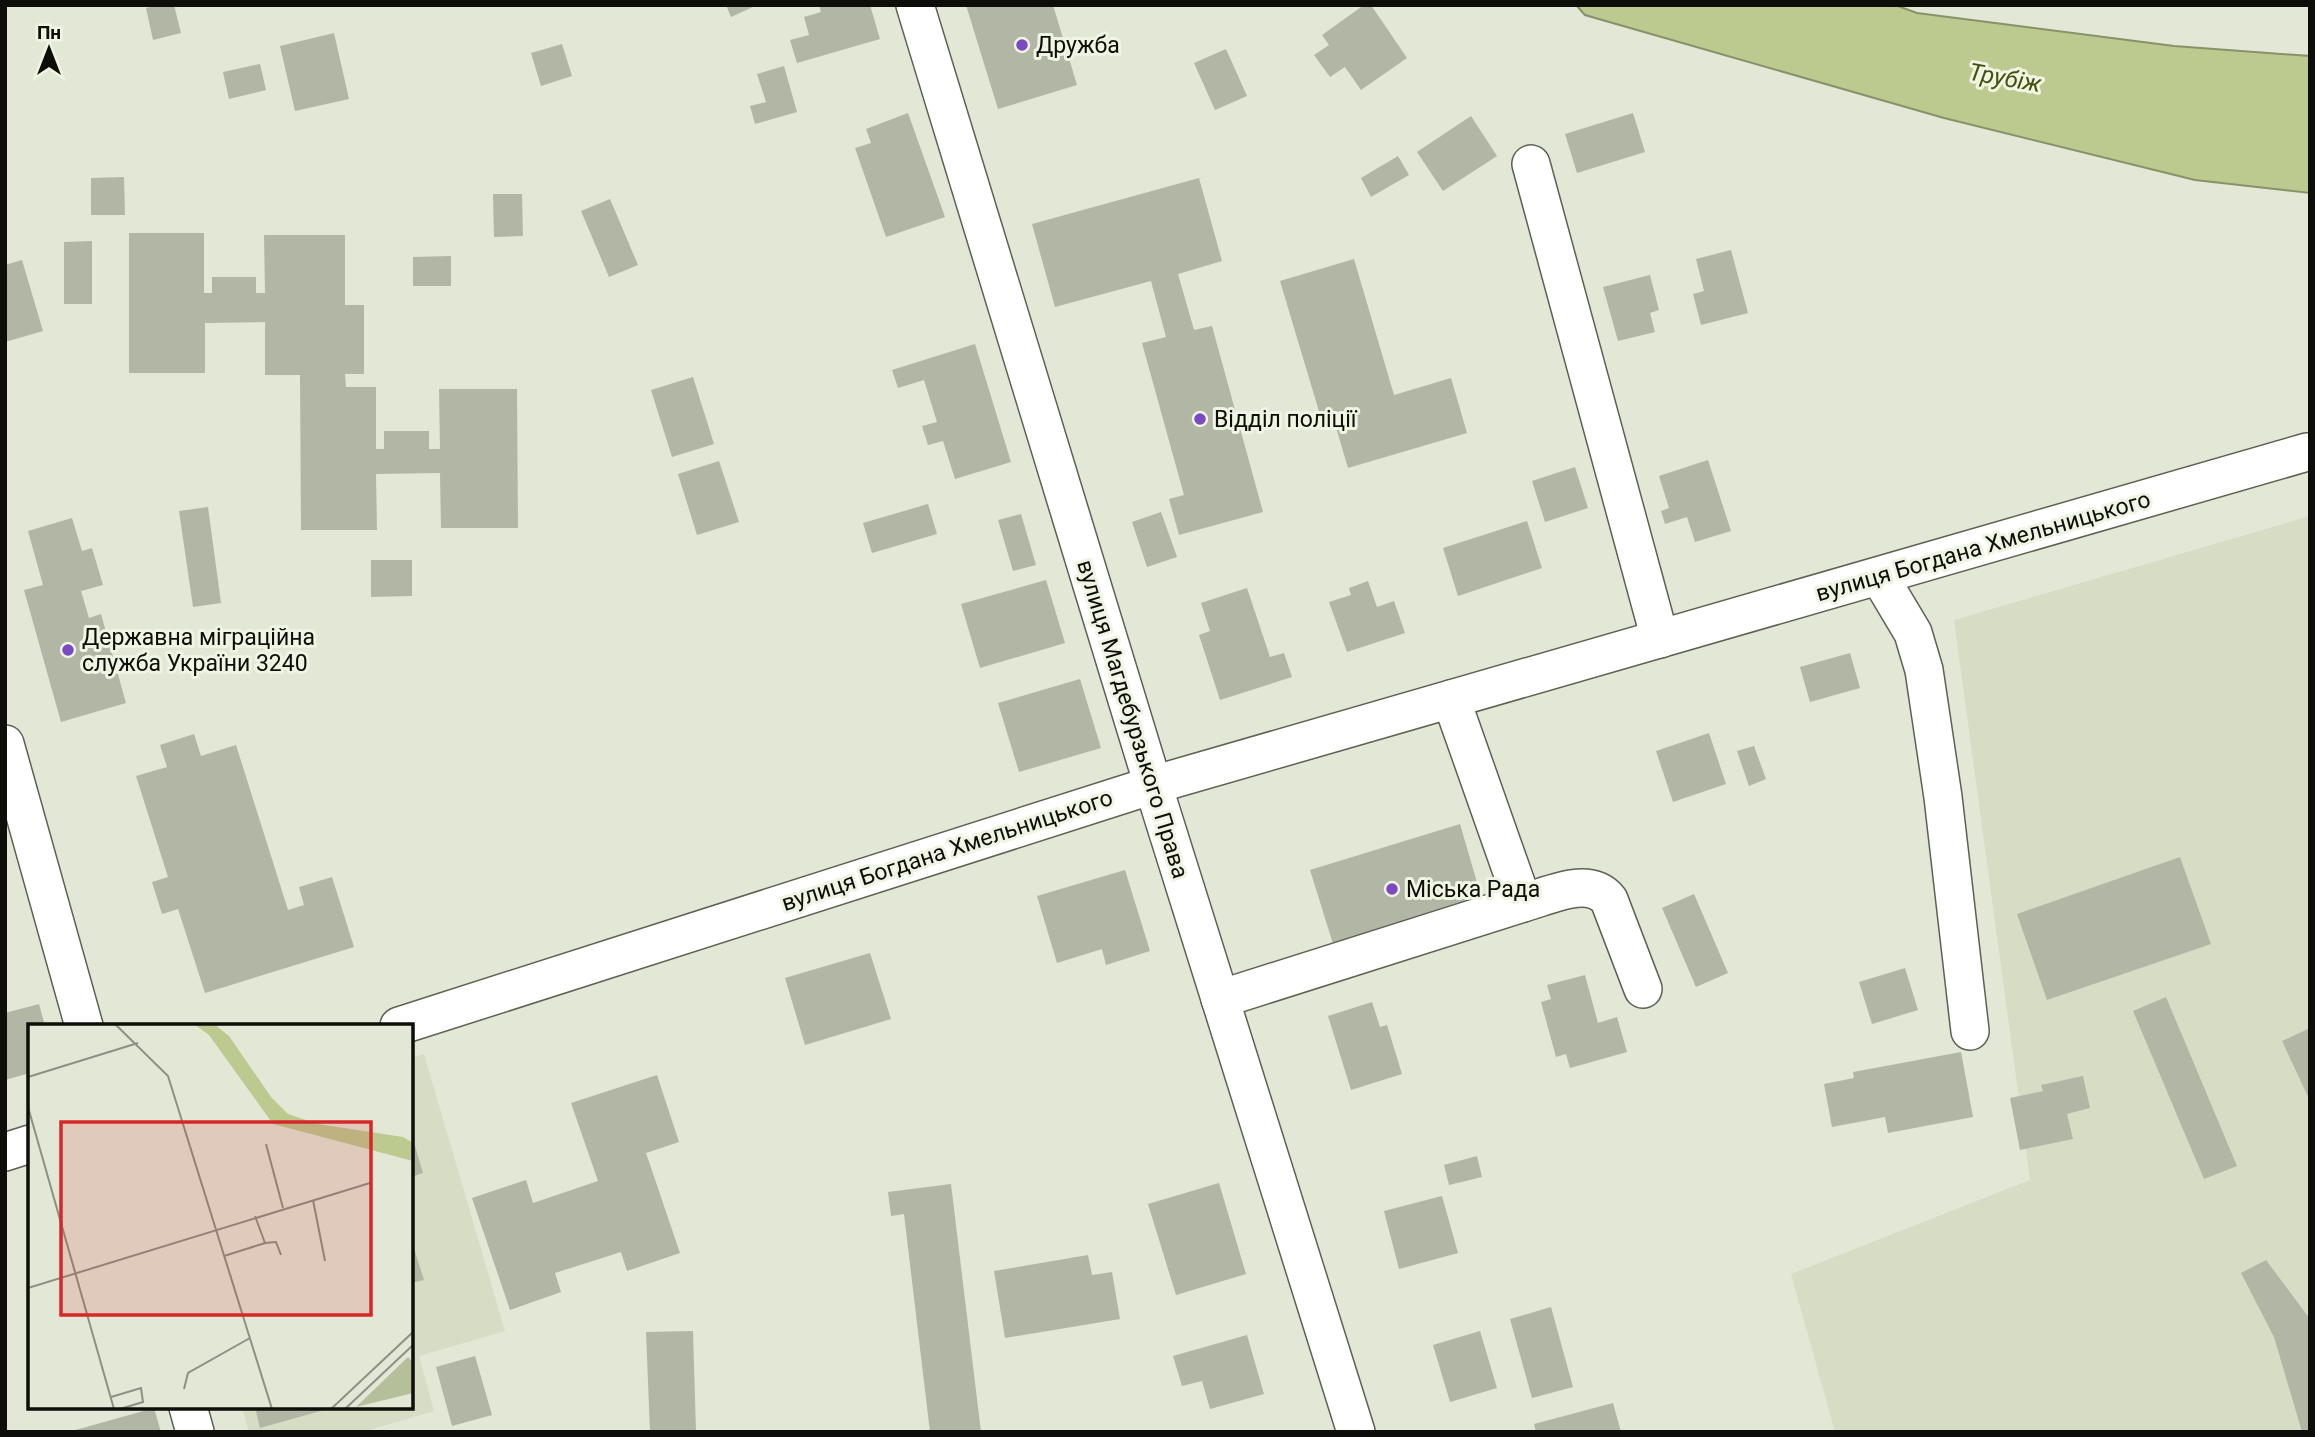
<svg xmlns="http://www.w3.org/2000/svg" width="2315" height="1437" viewBox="0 0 2315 1437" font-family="Roboto,sans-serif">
  <rect width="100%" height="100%" fill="#e2e7d6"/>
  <g fill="#d6ddc4">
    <polygon points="2310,516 2310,1432 1835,1432 1791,1274 2030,1180 1954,620"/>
    <polygon points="424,1054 505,1331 419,1356 434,1411 363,1432 249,1432 242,1407 411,1407 411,1058"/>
  </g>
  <polygon fill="#bcca90" stroke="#889268" stroke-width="2" points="1576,5 1895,5 1917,13 2174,46 2310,56 2310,193 2195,180 1944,118 1585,15"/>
  <g fill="#b2b6a5">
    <polygon points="160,5 174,5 181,33 153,40 146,8"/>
    <polygon points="726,5 757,5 731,17"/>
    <polygon points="819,5 870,5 880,39 797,63 790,40 809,35 804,17 821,12"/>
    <polygon points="966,5 1053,5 1077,85 998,109"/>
    <polygon points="1364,5 1371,5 1407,58 1361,90 1345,67 1330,77 1314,55 1329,45 1322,35"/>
    <polygon points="334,33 349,99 295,111 280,46"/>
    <polygon points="562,44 572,76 541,86 531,53"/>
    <polygon points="1226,49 1247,96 1215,110 1194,63"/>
    <polygon points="260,64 266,90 229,99 223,72"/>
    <polygon points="784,66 797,112 755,124 750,106 766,102 757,74"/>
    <polygon points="908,113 945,217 886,237 855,148 871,143 866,129"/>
    <polygon points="1633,113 1645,152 1577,173 1565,134"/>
    <polygon points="1471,116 1497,156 1443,191 1417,152"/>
    <polygon points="1398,156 1409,175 1371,197 1361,178"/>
    <polygon points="124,177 125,215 91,215 91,178"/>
    <polygon points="1199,178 1222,261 1178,274 1194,330 1212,326 1263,512 1179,535 1169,499 1184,495 1142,343 1166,337 1151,281 1055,307 1032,224"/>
    <polygon points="493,194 522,194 523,236 494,237"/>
    <polygon points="610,199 638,265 609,277 581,211"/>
    <polygon points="129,233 204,233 204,293 212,293 212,277 256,277 256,293 265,293 264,235 345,235 345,305 364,305 364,374 345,374 346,387 376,387 376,449 384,449 384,431 429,431 429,449 440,449 439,389 517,389 518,528 441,528 440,473 376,474 377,530 301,530 300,375 265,375 265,322 205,323 205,373 129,373"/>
    <polygon points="92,241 92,304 64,304 64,242"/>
    <polygon points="1731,250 1748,313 1701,325 1693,294 1704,291 1696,259"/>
    <polygon points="451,256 451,286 413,286 413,257"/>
    <polygon points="1354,259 1394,395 1451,378 1467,433 1348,468 1335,424 1324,428 1280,281"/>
    <polygon points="22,260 43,331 5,342 5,265"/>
    <polygon points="1650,275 1659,310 1650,313 1655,332 1618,341 1603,287"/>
    <polygon points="975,344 1011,462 955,479 943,441 928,445 922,426 937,422 924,380 898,388 892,370"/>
    <polygon points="693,377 714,444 672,457 651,390"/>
    <polygon points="1708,460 1731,531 1695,542 1687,517 1665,524 1661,511 1669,508 1659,476"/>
    <polygon points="719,461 739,522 697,535 678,474"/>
    <polygon points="1575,467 1588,508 1545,522 1532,481"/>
    <polygon points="928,504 937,534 872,553 863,523"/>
    <polygon points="208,507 221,603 193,607 179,511"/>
    <polygon points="1161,512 1177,557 1147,567 1132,522"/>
    <polygon points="1021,514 1036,565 1013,571 998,520"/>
    <polygon points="72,518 82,551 92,548 103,585 81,591 89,618 101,614 126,703 61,722 24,590 43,585 28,531"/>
    <polygon points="1527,521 1542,568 1458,596 1443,548"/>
    <polygon points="371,560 412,560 412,596 371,597"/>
    <polygon points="1046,580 1065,643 980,668 961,604"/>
    <polygon points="1368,581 1377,607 1394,601 1405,633 1347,652 1329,602 1351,595 1349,588"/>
    <polygon points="1247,588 1270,657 1284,653 1292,677 1220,700 1199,635 1210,631 1201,603"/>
    <polygon points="1850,653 1860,688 1810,702 1800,667"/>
    <polygon points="1080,679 1101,748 1019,772 998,703"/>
    <polygon points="1709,733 1726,784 1673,802 1656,751"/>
    <polygon points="194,734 201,756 236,745 288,910 304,905 299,887 332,877 354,947 205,993 178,909 162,914 152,882 168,877 136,776 167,767 160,745"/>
    <polygon points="1754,746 1766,779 1749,786 1737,751"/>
    <polygon points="1460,824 1483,903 1334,947 1310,870"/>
    <polygon points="2180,857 2211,944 2047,1000 2017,914"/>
    <polygon points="1125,870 1150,951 1106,965 1102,949 1057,963 1037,896"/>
    <polygon points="1694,894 1728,973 1696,987 1662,908"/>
    <polygon points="870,953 891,1019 805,1045 785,978"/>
    <polygon points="1905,968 1918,1010 1872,1024 1859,982"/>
    <polygon points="1585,975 1598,1023 1617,1017 1627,1052 1570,1068 1566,1054 1556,1057 1541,1002 1551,999 1547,985"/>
    <polygon points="2166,997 2237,1166 2204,1179 2133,1011"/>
    <polygon points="1372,1002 1380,1027 1387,1025 1402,1074 1351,1090 1328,1016"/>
    <polygon points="39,1004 45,1026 30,1026 30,1073 5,1080 5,1013"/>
    <polygon points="2310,1028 2310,1101 2282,1041"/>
    <polygon points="1961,1052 1973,1117 1888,1133 1885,1117 1832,1127 1824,1084 1854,1078 1853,1072"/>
    <polygon points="657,1075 679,1142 646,1153 680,1253 627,1271 621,1252 555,1273 561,1292 510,1310 472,1198 526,1180 533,1203 598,1181 571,1103"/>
    <polygon points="2083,1076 2090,1108 2067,1114 2073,1139 2020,1150 2010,1098 2043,1091 2041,1085"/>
    <polygon points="411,1132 423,1173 411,1177"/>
    <polygon points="1477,1156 1482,1177 1449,1185 1444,1165"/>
    <polygon points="1219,1183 1246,1274 1176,1295 1148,1204"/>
    <polygon points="951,1184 981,1432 930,1432 904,1214 891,1216 888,1192"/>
    <polygon points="1442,1196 1458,1253 1399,1269 1384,1211"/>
    <polygon points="411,1239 424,1280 411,1283"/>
    <polygon points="1088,1255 1092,1275 1112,1272 1120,1319 1005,1338 994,1271"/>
    <polygon points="2266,1260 2310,1319 2310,1432 2302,1432 2274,1337 2241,1273"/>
    <polygon points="1551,1307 1573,1387 1532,1398 1510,1319"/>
    <polygon points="693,1331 696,1432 650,1432 646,1332"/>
    <polygon points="1480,1331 1497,1388 1450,1402 1433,1345"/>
    <polygon points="1247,1335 1264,1394 1210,1409 1202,1381 1182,1386 1173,1356"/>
    <polygon points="475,1356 492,1415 452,1426 436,1367"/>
    <polygon points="1613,1403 1621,1432 1536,1432 1534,1424"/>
    <polygon points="255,1407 331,1407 331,1408 260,1428"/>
    <polygon points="154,1408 161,1432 73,1432 72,1431"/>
  </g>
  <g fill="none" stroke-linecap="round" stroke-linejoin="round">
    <g stroke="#5e6152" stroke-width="40">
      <g id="minor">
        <polyline points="915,5 1153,785 1356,1432"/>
        <polyline points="1531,164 1660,639"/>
        <polyline points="1879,576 1913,633 1924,670 1943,797 1970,1031"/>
        <polyline points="5,744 84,1026"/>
        <path d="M1523 903C1549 896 1589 875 1609 900L1643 989"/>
        <polyline points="1220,999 1523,903 1451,699"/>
        <polyline points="399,1026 1153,785 2307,452"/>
        <polyline points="5,1152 30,1144"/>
        <polyline points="188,1407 195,1432"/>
      </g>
    </g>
    <use href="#minor" stroke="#fff" stroke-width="37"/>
  </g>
  <g fill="#7b4ac2" stroke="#f0f4e3" stroke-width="2.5">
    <circle cx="1022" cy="45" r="7"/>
    <circle cx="1200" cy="419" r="7"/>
    <circle cx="68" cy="650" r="7"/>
    <circle cx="1392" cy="889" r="7"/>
  </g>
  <g text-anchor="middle" stroke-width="6" stroke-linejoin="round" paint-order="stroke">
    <g font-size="23" fill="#0d0e09" stroke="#f0f4e3" text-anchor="start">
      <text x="1036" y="53">Дружба</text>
      <text x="1214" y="427">Відділ поліції</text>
      <text x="82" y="645">Державна міграційна<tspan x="82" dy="26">служба України 3240</tspan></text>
      <text x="1406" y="897">Міська Рада</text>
    </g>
    <g font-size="23" fill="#0d0e09" stroke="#f0f4e3">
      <text transform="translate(1983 546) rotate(-16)" y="8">вулиця Богдана Хмельницького</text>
      <text transform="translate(1133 719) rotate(73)" y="8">вулиця Магдебурзького Права</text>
      <text transform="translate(947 850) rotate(-18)" y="8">вулиця Богдана Хмельницького</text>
    </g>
    <g font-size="24" font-style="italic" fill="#45500e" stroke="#f0f4e3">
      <text transform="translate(2005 78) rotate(10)" y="8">Трубіж</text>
    </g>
  </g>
  <g transform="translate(28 1024)">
    <rect width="385" height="385" fill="#e2e7d6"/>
    <path d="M380 333 385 338V369L328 383Z" fill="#b5bf9a"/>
    <path d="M166 0H186L201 12 243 73 260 90 290 100 375 113 385 119V137L245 100 181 11Z" fill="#bcca90"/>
    <path fill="none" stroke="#8d9084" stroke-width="2" d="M87 0 140 52 244 385M0 53 110 19M0 83 86 385M238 120 255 184M285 176 297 237M237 219 248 218 253 231M196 232 237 219 227 192M0 264 342 159M156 365 160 349 222 314M83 373 113 364 115 378 92 385M303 385 385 308M317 385 385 321"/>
    <path fill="#d62828" fill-opacity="0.15" stroke="#d62828" stroke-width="3.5" d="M33 98H343V291H33Z"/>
    <rect width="385" height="385" fill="none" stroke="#0d0e09" stroke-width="3.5"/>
  </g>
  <rect width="2315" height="1437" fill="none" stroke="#0d0e09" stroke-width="14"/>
  <g transform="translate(49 49)" stroke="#f0f4e3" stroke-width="5" paint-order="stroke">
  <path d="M0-5L12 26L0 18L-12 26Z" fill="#0d0e09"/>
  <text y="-10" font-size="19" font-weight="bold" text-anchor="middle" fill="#0d0e09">Пн</text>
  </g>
</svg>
